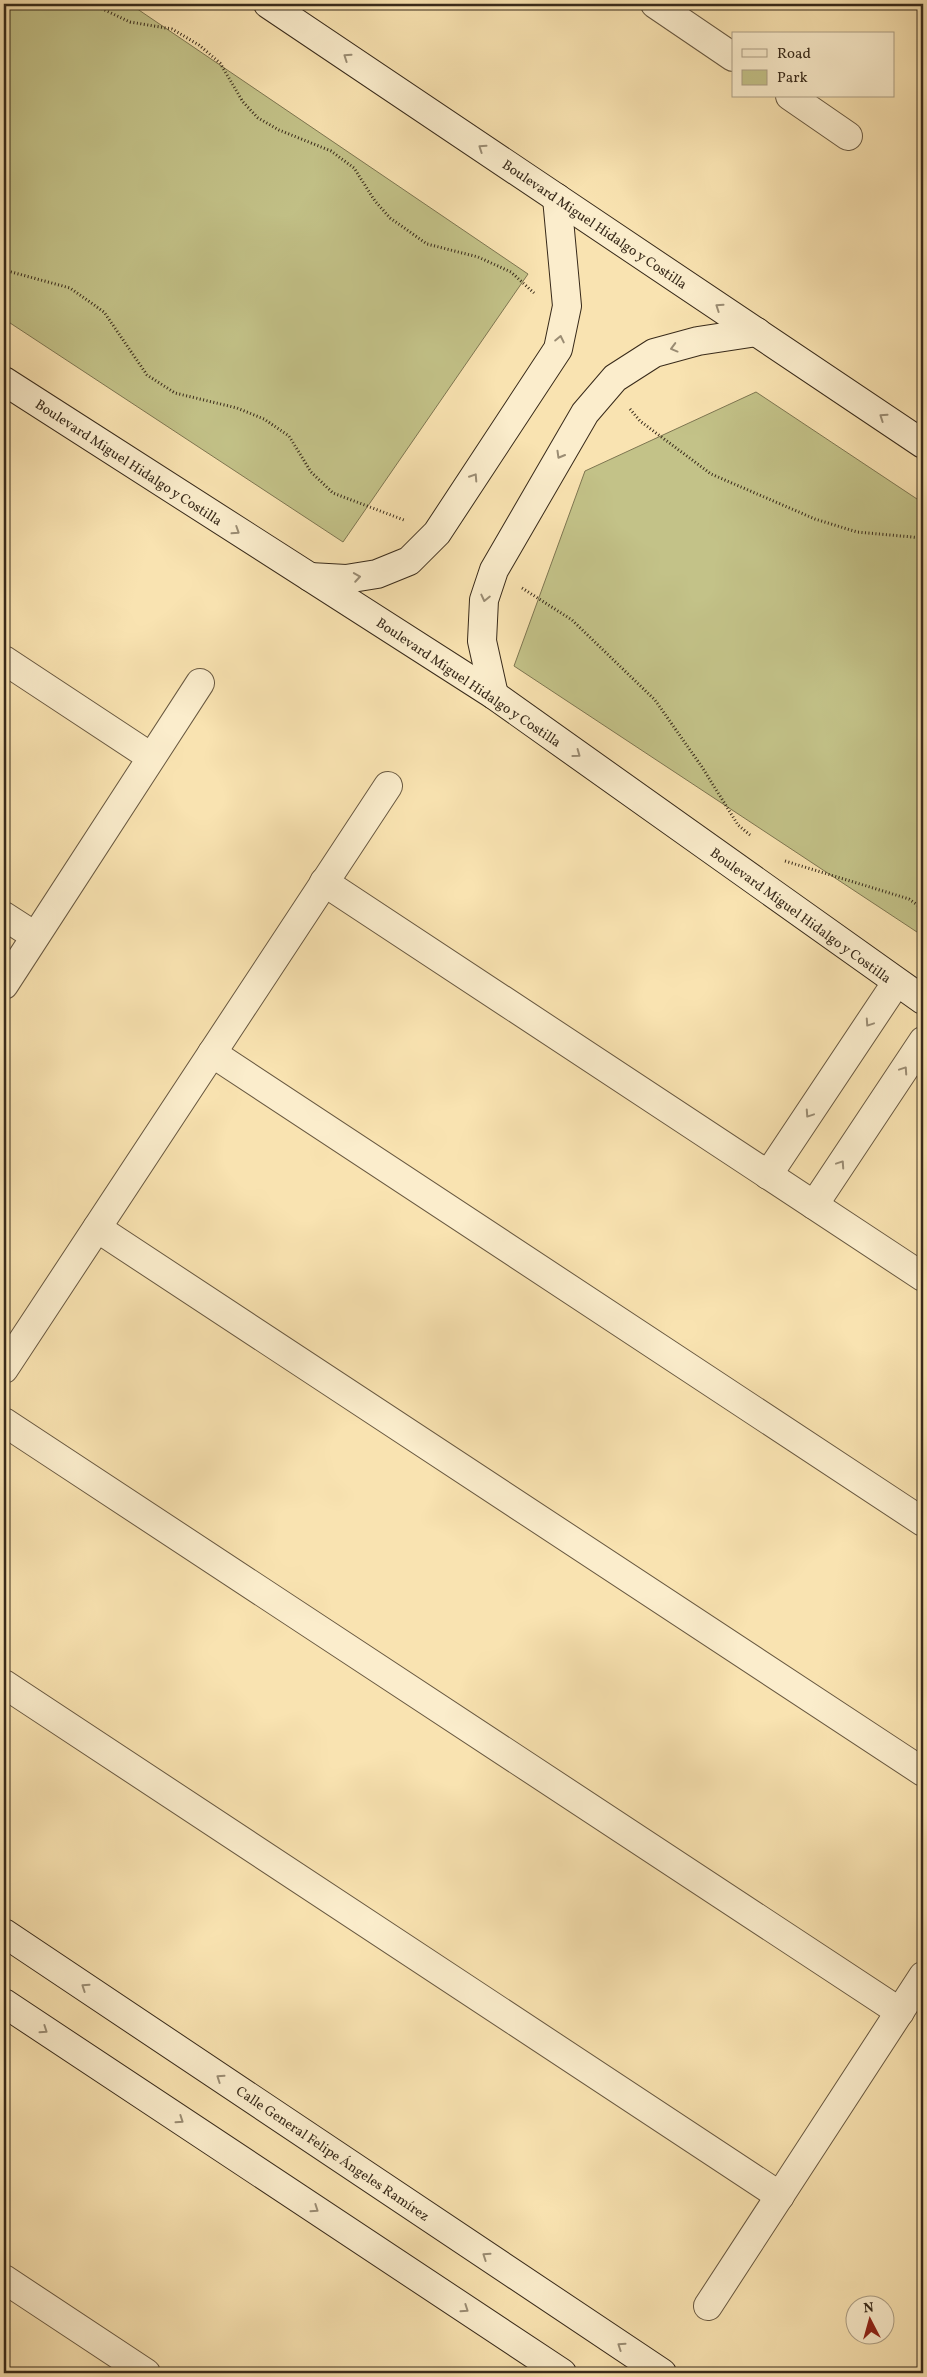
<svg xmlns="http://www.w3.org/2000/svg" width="927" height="2377" viewBox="0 0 927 2377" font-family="Vollkorn,serif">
  <rect width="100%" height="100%" fill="#f9e3b1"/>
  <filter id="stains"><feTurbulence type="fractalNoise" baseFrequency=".004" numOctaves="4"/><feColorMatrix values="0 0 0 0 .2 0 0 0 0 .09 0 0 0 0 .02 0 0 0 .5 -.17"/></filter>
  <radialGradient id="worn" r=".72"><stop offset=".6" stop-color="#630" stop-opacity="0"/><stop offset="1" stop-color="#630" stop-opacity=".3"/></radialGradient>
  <g fill="#c3c288" stroke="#7e7651">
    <polygon points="4,4 130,4 528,274 343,542 4,319"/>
    <polygon points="756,392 923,503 923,936 514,666 585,471"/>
  </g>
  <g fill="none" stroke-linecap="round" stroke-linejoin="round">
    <g stroke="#685840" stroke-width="30">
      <g id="street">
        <polyline points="655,4 733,57"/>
        <polyline points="790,96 848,136"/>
        <polyline points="4,660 151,757"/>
        <polyline points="324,882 923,1277"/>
        <polyline points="4,916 35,936"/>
        <polyline points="4,985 200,683"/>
        <polyline points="212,1053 923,1522"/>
        <polyline points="768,1175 896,983"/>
        <polyline points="814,1205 923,1041"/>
        <polyline points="97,1228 923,1772"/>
        <polyline points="4,1369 388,786"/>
        <polyline points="4,1422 900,2012"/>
        <polyline points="4,1684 780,2196"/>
        <polyline points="4,2279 146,2373"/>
        <polyline points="708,2306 923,1976"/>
      </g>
    </g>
    <g stroke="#382a1a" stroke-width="30">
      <g id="secondary">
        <polyline points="268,4 923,444"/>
        <polyline points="4,381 494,695 923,1000"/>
        <polyline points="310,577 346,579 377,574 409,561 437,533 558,349 567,306 557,198"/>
        <polyline points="494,695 482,641 484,600 494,570 585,413 615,378 654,353 698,341 757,332"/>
        <polyline points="4,1933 662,2373"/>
        <polyline points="4,2003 562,2373"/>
      </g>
    </g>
    <g stroke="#382a1a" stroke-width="3" stroke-dasharray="1 2.5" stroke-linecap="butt">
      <polyline points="92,4 130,22 172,29 199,45 220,63 243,102 258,118 279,130 331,151 354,168 375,201 390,218 427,244 478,257 511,272 534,293"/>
      <polyline points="4,270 70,288 104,312 147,375 175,393 237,408 264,419 289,436 311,472 333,493 404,520"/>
      <polyline points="630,409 640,421 711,474 815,519 857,532 923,538"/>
      <polyline points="522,588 572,620 655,700 702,767 738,825 750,835"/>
      <polyline points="785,861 909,899 923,909"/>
    </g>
    <use href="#street" stroke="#fbedcc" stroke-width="28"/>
    <use href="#secondary" stroke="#fbedcc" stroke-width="28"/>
  </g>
  <defs><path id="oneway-chevron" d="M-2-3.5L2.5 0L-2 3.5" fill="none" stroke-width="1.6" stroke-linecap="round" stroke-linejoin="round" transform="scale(1.25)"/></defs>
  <g stroke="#9a8c73">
    <use href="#oneway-chevron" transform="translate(347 57) rotate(-146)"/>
    <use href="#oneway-chevron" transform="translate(482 148) rotate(-146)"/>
    <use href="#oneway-chevron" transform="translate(719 307) rotate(-146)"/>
    <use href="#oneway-chevron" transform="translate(560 339) rotate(-78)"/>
    <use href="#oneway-chevron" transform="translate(674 348) rotate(165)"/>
    <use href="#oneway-chevron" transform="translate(883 417) rotate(-146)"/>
    <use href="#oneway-chevron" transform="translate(560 455) rotate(120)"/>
    <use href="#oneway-chevron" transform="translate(474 477) rotate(-57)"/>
    <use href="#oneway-chevron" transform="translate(236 531) rotate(33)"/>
    <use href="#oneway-chevron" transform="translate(357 577) rotate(-9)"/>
    <use href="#oneway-chevron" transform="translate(485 598) rotate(103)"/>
    <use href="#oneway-chevron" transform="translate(577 754) rotate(36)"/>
    <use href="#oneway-chevron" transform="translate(869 1023) rotate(124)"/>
    <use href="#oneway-chevron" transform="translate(904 1070) rotate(-56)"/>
    <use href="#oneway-chevron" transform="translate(809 1114) rotate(124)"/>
    <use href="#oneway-chevron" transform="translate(841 1164) rotate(-56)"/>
    <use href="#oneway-chevron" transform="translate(85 1987) rotate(-146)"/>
    <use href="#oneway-chevron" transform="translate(44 2030) rotate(34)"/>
    <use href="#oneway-chevron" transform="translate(220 2078) rotate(-146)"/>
    <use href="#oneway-chevron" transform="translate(180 2120) rotate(34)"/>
    <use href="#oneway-chevron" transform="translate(315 2209) rotate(34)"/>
    <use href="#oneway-chevron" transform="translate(486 2256) rotate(-146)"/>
    <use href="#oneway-chevron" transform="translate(465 2309) rotate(34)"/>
    <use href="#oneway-chevron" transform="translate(621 2346) rotate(-146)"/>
  </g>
  <g text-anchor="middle" stroke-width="4.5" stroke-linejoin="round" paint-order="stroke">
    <g font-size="14" fill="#382a1a" stroke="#fbedcc">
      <text transform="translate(595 224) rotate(34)" y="5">Boulevard Miguel Hidalgo y Costilla</text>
      <text transform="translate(129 462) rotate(33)" y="5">Boulevard Miguel Hidalgo y Costilla</text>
      <text transform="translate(469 682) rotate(34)" y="5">Boulevard Miguel Hidalgo y Costilla</text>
      <text transform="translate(801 915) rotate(36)" y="5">Boulevard Miguel Hidalgo y Costilla</text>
      <text transform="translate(333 2153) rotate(34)" y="5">Calle General Felipe Ángeles Ramírez</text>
    </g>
  </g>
  <rect width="927" height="2377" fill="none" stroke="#f9e3b1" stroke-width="20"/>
  <rect x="5" y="5" width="917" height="2367" fill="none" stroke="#382a1a" stroke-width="2.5"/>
  <rect x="10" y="10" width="907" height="2357" fill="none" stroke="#382a1a"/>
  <rect x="732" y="32" width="162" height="65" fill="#fbedcc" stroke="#ad9f85"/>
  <rect x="742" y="49" width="25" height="8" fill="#fbedcc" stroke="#ad9f85"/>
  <text x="777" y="58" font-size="15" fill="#382a1a">Road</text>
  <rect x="742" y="70" width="25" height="15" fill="#c3c288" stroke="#ad9f85"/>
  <text x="777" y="82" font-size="15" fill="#382a1a">Park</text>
  <g transform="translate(870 2320) rotate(354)"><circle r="24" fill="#fbedcc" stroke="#ad9f85"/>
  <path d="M0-4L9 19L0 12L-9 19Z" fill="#8f2418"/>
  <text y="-8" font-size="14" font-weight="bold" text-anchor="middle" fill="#382a1a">N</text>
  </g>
  <rect width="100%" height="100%" filter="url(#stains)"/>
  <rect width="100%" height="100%" fill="url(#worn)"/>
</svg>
